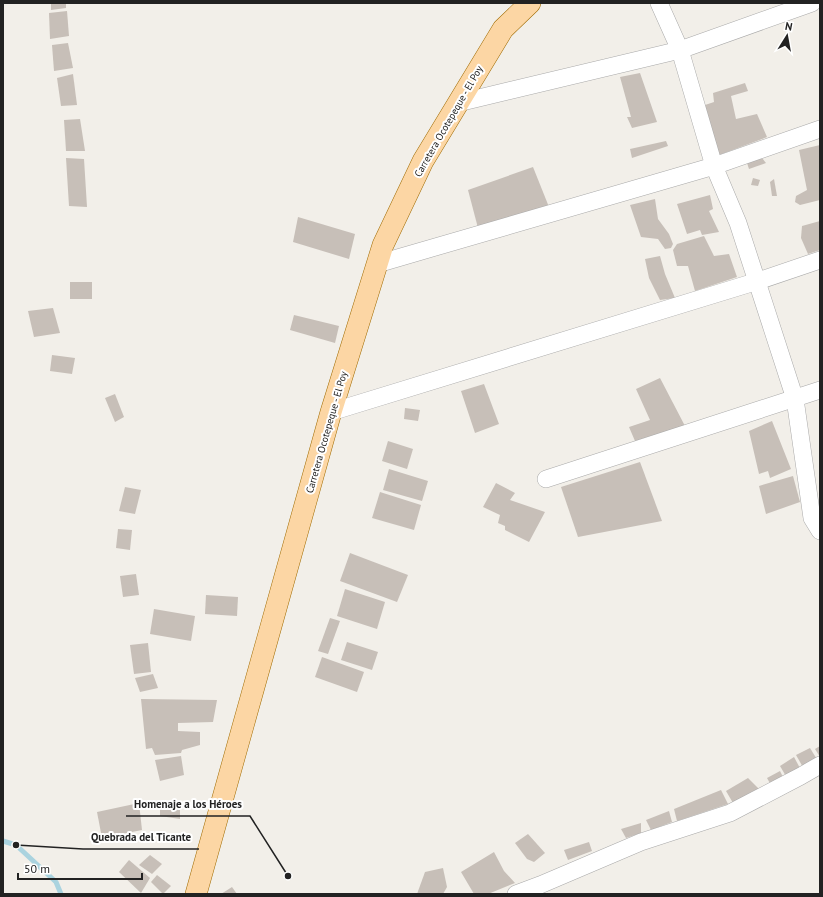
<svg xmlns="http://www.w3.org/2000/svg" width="823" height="897" viewBox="0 0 823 897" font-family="'PT Sans',sans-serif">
  <rect width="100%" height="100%" fill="#f2efe9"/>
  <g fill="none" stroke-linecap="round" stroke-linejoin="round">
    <polyline stroke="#aad3df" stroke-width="5" points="3,841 16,845 56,882 61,894"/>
  </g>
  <g fill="#c7bfb8">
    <polygon points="51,3 66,3 66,8 51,10"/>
    <polygon points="67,11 69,36 50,39 49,13"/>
    <polygon points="68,43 73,68 54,71 52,45"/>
    <polygon points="640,73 657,122 632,128 627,117 631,117 620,77"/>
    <polygon points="73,74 77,105 61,106 57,78"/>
    <polygon points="745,83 748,91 731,96 736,119 757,114 767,137 719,155 705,105 714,102 713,93"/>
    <polygon points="80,119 85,151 66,151 64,120"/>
    <polygon points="666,141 668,146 632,158 630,149"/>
    <polygon points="820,145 820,200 800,205 795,202 796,196 807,190 799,150"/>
    <polygon points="66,158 84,159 87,207 69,206"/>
    <polygon points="762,158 766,163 749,169 747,163"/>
    <polygon points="533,167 549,207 478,228 468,190"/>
    <polygon points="753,178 760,180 758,186 751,185"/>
    <polygon points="774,179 777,196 772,196 770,182"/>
    <polygon points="710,195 713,209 709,211 719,232 702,235 700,230 687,234 677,204"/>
    <polygon points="655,199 658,219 669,234 673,244 671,248 665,249 658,239 641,237 630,205"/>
    <polygon points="298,217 355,234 349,259 293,242"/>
    <polygon points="820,221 820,250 808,254 801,238 802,226"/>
    <polygon points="704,236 714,256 729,254 737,277 695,291 688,266 677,266 673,250 677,244"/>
    <polygon points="660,256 665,274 675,298 660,300 649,278 645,259"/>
    <rect x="70" y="282" width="22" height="17"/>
    <polygon points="53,308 60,333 34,337 28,311"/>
    <polygon points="294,315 339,326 335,343 290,330"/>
    <polygon points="52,355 75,358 72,374 50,371"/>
    <polygon points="660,378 685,426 635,441 629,427 650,420 636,389"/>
    <polygon points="484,384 499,424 475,433 461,391"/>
    <polygon points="115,394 124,417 115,422 105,398"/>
    <polygon points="405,408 420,410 418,421 404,419"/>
    <polygon points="772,421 791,469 770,478 768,471 759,474 749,431"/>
    <polygon points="388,441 413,449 407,469 382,461"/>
    <polygon points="640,462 662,521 578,537 561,487"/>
    <polygon points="389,469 428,481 422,501 383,490"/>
    <polygon points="793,476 800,502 766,514 759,486"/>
    <polygon points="496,483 515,493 510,500 545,512 529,542 505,530 505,526 498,523 500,515 483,507"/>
    <polygon points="125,487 141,490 135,514 119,511"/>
    <polygon points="380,492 421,505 414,530 372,518"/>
    <polygon points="118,529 132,530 130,550 116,548"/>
    <polygon points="350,553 408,575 397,602 340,581"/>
    <polygon points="136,574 139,595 123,597 120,576"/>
    <polygon points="345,589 385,602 377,629 337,616"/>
    <polygon points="206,595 238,597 237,616 205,614"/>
    <polygon points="154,609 195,616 191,641 150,634"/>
    <polygon points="330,618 340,621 328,654 318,651"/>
    <polygon points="347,642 378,652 372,670 341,660"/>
    <polygon points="148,643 151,672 134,674 130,645"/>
    <polygon points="322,657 364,672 357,692 315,677"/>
    <polygon points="153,674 158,688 140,692 135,678"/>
    <polygon points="141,699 217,700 213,722 178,723 178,731 200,732 200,745 182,750 181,753 155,755 152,748 146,749"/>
    <polygon points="820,746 820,757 815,749"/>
    <polygon points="810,748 818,761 804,769 796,755"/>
    <polygon points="181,756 184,775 160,781 155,760"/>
    <polygon points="794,757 801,770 787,778 780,766"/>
    <polygon points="780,771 784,779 771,785 767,778"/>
    <polygon points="748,778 760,790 733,803 726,791"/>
    <polygon points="721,790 728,804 677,821 674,809"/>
    <polygon points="160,802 180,804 180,819 160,816"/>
    <polygon points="139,803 142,830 102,838 97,812"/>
    <polygon points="669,811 672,822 651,830 646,820"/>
    <polygon points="641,823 641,833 626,838 621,829"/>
    <polygon points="528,834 545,853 534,862 527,859 515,843"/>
    <polygon points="589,842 592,851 568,860 564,850"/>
    <polygon points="494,852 504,871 515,883 488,894 474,894 461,872"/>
    <polygon points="150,855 162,864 152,874 139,865"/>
    <polygon points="129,860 150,878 141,893 119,872"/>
    <polygon points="443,868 447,887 443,894 417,894 425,872"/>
    <polygon points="157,875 171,886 163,894 151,882"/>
    <polygon points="232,887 237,894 221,894"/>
  </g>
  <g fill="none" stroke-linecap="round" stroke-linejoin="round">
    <g stroke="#a9a9a9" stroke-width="18">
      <g id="minor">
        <polyline points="659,3 680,50 714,166 738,223 795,399 812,518 820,531"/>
        <polyline points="458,103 680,50 812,3"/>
        <polyline points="377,264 714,166 820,129"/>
        <polyline points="331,412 758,281 820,260"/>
        <polyline points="546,479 820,390"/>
        <polyline points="516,894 540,885 641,842 730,813 801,776 820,765"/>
      </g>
    </g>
    <g stroke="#a06b00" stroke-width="22">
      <polyline id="major" points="196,894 331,412 383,245 423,161 503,29 530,3"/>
    </g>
    <use href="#minor" stroke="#fff" stroke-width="17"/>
    <use href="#major" stroke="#fcd6a4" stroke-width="21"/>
  </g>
  <g text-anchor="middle" stroke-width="4" stroke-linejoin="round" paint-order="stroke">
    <g font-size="10" fill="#222" stroke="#fff">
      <text transform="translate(448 121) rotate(-60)" y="4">Carretera Ocotepeque - El Poy</text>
      <text transform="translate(326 432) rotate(-74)" y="4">Carretera Ocotepeque - El Poy</text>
    </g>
  </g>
  <path fill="none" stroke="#222" stroke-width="1.5" d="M288 876L250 816H126M16 845L83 849H199"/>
  <g fill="#222" stroke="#fff" stroke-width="1.5">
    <circle cx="288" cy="876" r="4"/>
    <circle cx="16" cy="845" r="4"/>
  </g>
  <g font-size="11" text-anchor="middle" font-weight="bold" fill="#222" stroke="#fff" stroke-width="4" stroke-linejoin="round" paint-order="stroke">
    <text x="188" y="808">Homenaje a los Héroes</text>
    <text x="141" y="841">Quebrada del Ticante</text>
  </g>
  <rect width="823" height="897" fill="none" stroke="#222222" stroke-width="8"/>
  <g transform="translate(787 36) rotate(11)" stroke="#ffffff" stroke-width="3" paint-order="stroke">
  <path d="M0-3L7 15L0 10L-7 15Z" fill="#222222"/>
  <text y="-6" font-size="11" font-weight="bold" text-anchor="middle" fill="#222222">N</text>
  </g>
  <path d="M18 873v6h124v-6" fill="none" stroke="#222222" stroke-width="2"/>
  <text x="24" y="873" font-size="12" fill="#222222" stroke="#ffffff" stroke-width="3" paint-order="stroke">50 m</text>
</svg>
